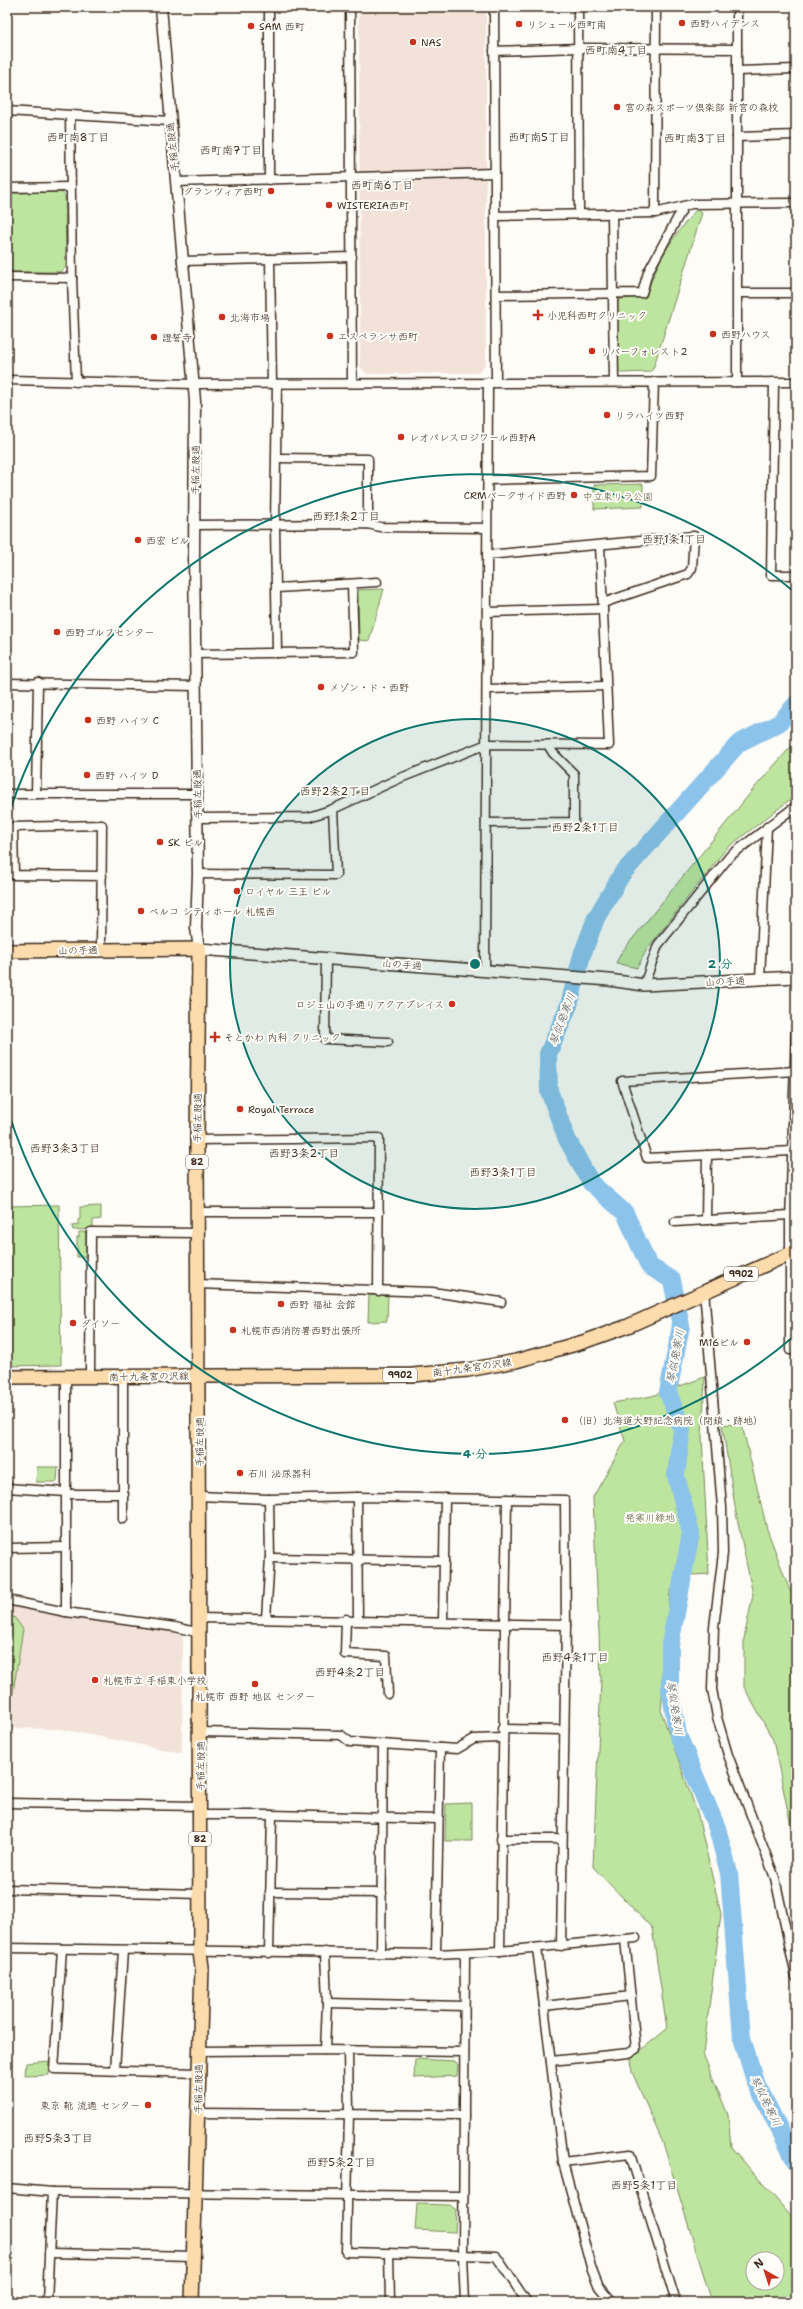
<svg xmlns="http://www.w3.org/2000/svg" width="803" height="2309" viewBox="0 0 803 2309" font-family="'Shantell Sans','Klee One',sans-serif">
  <rect width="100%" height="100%" fill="#fdfcf7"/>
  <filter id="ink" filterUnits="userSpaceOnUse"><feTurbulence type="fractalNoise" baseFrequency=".025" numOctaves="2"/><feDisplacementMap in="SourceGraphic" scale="8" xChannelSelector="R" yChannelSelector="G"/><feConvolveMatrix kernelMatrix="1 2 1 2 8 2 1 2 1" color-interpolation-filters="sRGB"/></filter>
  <g filter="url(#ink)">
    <g fill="#f3e2d9">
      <polygon points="359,7 486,7 486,363 478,373 367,374 360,367"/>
      <polygon points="7,1604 183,1632 182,1753 60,1729 7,1728"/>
    </g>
    <g fill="#bee59f" stroke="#7c885e" fill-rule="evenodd">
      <polygon points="62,192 65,196 66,267 61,272 7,272 7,193"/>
      <path d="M696 210 702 213 653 369 649 372 620 373 617 369V303L620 299 646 297C657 260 671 239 696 210Z"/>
      <polygon points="643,484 643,507 594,509 594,485"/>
      <polygon points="384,589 369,641 359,640 358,590"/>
      <polygon points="796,741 796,795 726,849 647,949 637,968 616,963 621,953 756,786"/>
      <polygon points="59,1205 61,1365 7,1366 7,1206"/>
      <polygon points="101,1206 101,1219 93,1220 93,1229 73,1230 72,1226 78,1225 78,1220 80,1219 80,1207"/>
      <polygon points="79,1232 86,1232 86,1257 77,1257 77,1237 79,1237"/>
      <polygon points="369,1295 388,1295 387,1321 368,1322"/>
      <path d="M705 1377 702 1436 709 1574 693 1575 670 1591 661 1711 697 1812 721 1914 703 2054 728 2115 731 2147 796 2222V2302H712L663 2143 632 2072 631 2058 667 2029 652 1928 593 1867 601 1680 593 1497 625 1441 613 1403 652 1396ZM753 2259H777V2283H753Z"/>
      <polygon points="722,1424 742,1425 767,1529 790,1591 796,1595 796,1850 773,1740 744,1687 744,1638 753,1595 736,1513"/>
      <polygon points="37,1467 58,1467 57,1482 36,1482"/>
      <polygon points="7,1616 14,1617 23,1629 8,1724"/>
      <polygon points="472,1803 472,1841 445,1841 446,1804"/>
      <polygon points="415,2059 455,2061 458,2065 457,2076 414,2078"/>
      <polygon points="49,2061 49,2075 25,2076 26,2063"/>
      <polygon points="417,2204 450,2205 456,2210 455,2232 415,2230"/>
    </g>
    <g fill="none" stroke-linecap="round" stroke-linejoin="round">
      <polyline stroke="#8cc3ea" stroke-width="18" points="796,704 779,723 739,743 622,874 596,918 582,955 569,1005 548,1054 549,1091 567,1139 591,1183 625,1213 649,1266 672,1280 681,1326 668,1392 682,1429 676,1476 691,1533 670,1645 670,1690 678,1735 717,1828 729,1873 742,2038 755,2081 796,2162"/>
      <g stroke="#3b2a1e" stroke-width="11">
        <g id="minor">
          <polyline points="269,7 269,180"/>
          <polyline points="350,7 352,383"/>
          <polyline points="494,7 496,382"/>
          <polyline points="578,7 579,214"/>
          <polyline points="737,7 737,382"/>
          <polyline points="494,51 578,48 737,49"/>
          <polyline points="737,71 796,69"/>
          <polyline points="7,111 169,121"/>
          <polyline points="70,115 72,278 76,382"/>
          <polyline points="737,137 796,135"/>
          <polyline points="176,182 495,173"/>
          <polyline points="7,188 70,187"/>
          <polyline points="612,213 614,382"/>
          <polyline points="655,213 656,7"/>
          <polyline points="495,216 655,213 692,204 796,203"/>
          <polyline points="270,259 272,384"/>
          <polyline points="182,261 352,257"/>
          <polyline points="7,277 72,278"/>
          <polyline points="738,293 796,293"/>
          <polyline points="496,295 642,293 648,272 684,206"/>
          <polyline points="7,380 194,384 796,382"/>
          <polyline points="774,382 771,575 796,575"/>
          <polyline points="277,458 368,459 368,524"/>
          <polyline points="487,480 651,476 654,382"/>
          <polyline points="194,525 368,524 380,527 486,528"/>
          <polyline points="487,555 694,536 692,568 688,574 603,603"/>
          <polyline points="277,588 377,582"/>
          <polyline points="487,612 603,609"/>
          <polyline points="277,653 275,525 277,384"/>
          <polyline points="195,654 354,652 352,585"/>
          <polyline points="7,683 196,686"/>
          <polyline points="487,689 606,686"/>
          <polyline points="7,794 197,794"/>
          <polyline points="36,794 38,682"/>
          <polyline points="198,818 309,817 333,809 398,779 487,744 609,745 600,545"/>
          <polyline points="486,823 574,822 574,774 553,753 548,745"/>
          <polyline points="198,874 336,875 333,809"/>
          <polyline points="101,949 102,825 13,827 14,875 102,876"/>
          <polyline points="326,958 325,1039 388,1042"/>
          <polyline points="485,970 488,382"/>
          <polyline points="760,979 767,827"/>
          <polyline points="644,985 658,945 730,856 796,806"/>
          <polyline points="796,1026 790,1222 790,1350 796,1350"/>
          <polyline points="197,1140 379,1138 378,1291"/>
          <polyline points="792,1151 647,1158 622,1081 796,1071"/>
          <polyline points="198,1212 379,1212"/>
          <polyline points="706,1220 707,1155"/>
          <polyline points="675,1222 790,1215"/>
          <polyline points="197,1284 432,1292 501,1302"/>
          <polyline points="704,1290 722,1507 723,1553 714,1627 712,1689 717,1717 728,1755 775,1878 796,1977"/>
          <polyline points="90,1376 91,1232 198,1233"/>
          <polyline points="123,1376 123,1519"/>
          <polyline points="7,1488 66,1492"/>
          <polyline points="66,1494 124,1494"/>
          <polyline points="199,1496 269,1499 357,1497 565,1500 566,1625"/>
          <polyline points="357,1497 358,1620"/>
          <polyline points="7,1548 66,1547"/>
          <polyline points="270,1558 444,1561"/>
          <polyline points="7,1600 66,1612 175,1627 200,1633"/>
          <polyline points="66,1612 66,1377"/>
          <polyline points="200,1618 566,1625 561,1946"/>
          <polyline points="266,1618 270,1558 269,1499"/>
          <polyline points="346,1619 345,1654 386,1656 388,1694"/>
          <polyline points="443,1621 445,1498"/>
          <polyline points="502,1729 564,1730"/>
          <polyline points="200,1732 341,1735 350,1742 457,1749 474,1739 502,1738"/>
          <polyline points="7,1803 200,1806"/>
          <polyline points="200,1815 272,1815 438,1819"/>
          <polyline points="501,1839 562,1839"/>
          <polyline points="7,1889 200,1894"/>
          <polyline points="270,1892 382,1893"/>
          <polyline points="7,1948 436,1954 500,1951 636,1938"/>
          <polyline points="537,1948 563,2162 591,2267 599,2287 612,2302"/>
          <polyline points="62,1949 54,2069 198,2073"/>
          <polyline points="500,1951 507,1499"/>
          <polyline points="269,1953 272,1815"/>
          <polyline points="381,1953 383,1745"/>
          <polyline points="436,1954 440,1748"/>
          <polyline points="327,2003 464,2006"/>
          <polyline points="544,2006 631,1996"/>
          <polyline points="325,2050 327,2003 325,1952"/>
          <polyline points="348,2050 349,2113 346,2252 496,2256 527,2302"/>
          <polyline points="198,2051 325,2050 464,2052"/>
          <polyline points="551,2061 629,2053 636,2049 625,1939"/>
          <polyline points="115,2070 123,1951"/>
          <polyline points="197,2113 464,2115"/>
          <polyline points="563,2162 630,2154 676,2302"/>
          <polyline points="7,2188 52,2192 47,2302"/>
          <polyline points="52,2192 463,2196"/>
          <polyline points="49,2253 195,2256"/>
          <polyline points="389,2253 390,2302"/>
          <polyline points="465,2302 463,2255 465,1953"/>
        </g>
      </g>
      <g stroke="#3b2a1e" stroke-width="13">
        <polyline id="tertiary" points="161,7 195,401 194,556 198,874 196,928 199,949"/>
      </g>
      <g stroke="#3b2a1e" stroke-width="14">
        <polyline id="secondary" points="199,949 609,980 644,985 796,977"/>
      </g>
      <g stroke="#3b2a1e" stroke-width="16">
        <g id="primary">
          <polyline points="7,951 199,949 197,1140 200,1952 202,1967 192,2302"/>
          <polyline points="7,1377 412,1375 468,1370 516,1361 583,1342 628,1326 796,1251"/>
        </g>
      </g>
      <use href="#minor" stroke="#fdfcf7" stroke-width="8"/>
      <use href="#tertiary" stroke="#fdfcf7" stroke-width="10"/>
      <use href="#secondary" stroke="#fdfcf7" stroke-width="11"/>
      <use href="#primary" stroke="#fcdcac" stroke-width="13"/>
    </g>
  </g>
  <circle cx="475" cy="964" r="245" fill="#0f766e" fill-opacity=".12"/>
  <g fill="none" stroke="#0f766e" stroke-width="2">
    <circle cx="475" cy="964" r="245"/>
    <path d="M793 1337A490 490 0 0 1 8 1111M8 817A490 490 0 0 1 793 591"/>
  </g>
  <g fill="#c8321e" stroke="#fdfcf7" stroke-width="1.5">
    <circle cx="682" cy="23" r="4"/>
    <circle cx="519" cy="24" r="4"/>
    <circle cx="251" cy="26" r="4"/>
    <circle cx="413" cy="42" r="4"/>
    <circle cx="617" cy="107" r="4"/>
    <circle cx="271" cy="191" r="4"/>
    <circle cx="329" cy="205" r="4"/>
    <path d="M536 309h4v4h4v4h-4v4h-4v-4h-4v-4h4z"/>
    <circle cx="222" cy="317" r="4"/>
    <circle cx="713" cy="334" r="4"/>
    <circle cx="330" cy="336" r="4"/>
    <circle cx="154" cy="337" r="4"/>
    <circle cx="592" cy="351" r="4"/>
    <circle cx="607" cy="415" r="4"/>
    <circle cx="401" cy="437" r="4"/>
    <circle cx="574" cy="495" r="4"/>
    <circle cx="138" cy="540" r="4"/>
    <circle cx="57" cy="632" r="4"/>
    <circle cx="321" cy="687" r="4"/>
    <circle cx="88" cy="720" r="4"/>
    <circle cx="87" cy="775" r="4"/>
    <circle cx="160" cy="842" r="4"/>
    <circle cx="237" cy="891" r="4"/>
    <circle cx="141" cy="911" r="4"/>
    <circle cx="452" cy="1004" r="4"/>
    <path d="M213 1031h4v4h4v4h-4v4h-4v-4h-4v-4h4z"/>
    <circle cx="240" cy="1109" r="4"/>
    <circle cx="281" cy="1304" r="4"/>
    <circle cx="73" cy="1323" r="4"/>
    <circle cx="233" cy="1330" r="4"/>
    <circle cx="747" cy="1342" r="4"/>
    <circle cx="565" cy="1420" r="4"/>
    <circle cx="240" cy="1473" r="4"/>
    <circle cx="95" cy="1680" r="4"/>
    <circle cx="255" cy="1684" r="4"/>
    <circle cx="148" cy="2105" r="4"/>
  </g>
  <g text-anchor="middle" stroke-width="4" stroke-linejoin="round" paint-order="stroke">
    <g fill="#fdfcf7" stroke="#75695f" stroke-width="1">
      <rect x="186" y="1155" width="22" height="14" rx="3"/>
      <rect x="724" y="1267" width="34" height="14" rx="3"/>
      <rect x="383" y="1368" width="34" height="14" rx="3"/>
      <rect x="189" y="1832" width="22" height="14" rx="3"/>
    </g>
    <g font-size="9" font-weight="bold" fill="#3b2a1e">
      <text x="197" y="1165">82</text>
      <text x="741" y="1277">9902</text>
      <text x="400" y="1378">9902</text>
      <text x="200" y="1842">82</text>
    </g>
    <g font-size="10" fill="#3b2a1e" stroke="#fdfcf7" text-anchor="start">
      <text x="690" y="27">西野ハイデンス</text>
      <text x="527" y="28">リシェール西町南</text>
      <text x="259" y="30">SAM 西町</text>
      <text x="421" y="46">NAS</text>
      <text x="625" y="111">宮の森スポーツ倶楽部 新宮の森校</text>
      <text x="263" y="195" text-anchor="end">グランヴィア西町</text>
      <text x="337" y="209">WISTERIA西町</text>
      <text x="547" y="319">小児科西町クリニック</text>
      <text x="230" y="321">北海市場</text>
      <text x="721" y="338">西野ハウス</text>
      <text x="338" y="340">エスペランサ西町</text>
      <text x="162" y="341">證誓寺</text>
      <text x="600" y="355">リバーフォレスト2</text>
      <text x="615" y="419">リラハイツ西野</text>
      <text x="409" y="441">レオパレスロジワール西野A</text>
      <text x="566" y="499" text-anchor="end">CRMパークサイド西野</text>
      <text x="146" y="544">西宏 ビル</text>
      <text x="65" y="636">西野ゴルフセンター</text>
      <text x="329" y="691">メゾン・ド・西野</text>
      <text x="96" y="724">西野 ハイツ C</text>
      <text x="95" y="779">西野 ハイツ D</text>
      <text x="168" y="846">SK ビル</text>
      <text x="245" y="895">ロイヤル 三王 ビル</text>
      <text x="149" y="915">ベルコ シティホール 札幌西</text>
      <text x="444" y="1008" text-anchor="end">ロジェ山の手通りアクアプレイス</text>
      <text x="224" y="1041">そとかわ 内科 クリニック</text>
      <text x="248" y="1113">Royal Terrace</text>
      <text x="289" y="1308">西野 福祉 会館</text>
      <text x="81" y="1327">ダイソー</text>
      <text x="241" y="1334">札幌市西消防署西野出張所</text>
      <text x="739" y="1346" text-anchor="end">M16ビル</text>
      <text x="573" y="1424">（旧）北海道大野記念病院（閉鎖・跡地）</text>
      <text x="248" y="1477">石川 泌尿器科</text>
      <text x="103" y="1684">札幌市立 手稲東小学校</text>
      <text x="255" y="1700" text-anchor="middle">札幌市 西野 地区 センター</text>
      <text x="140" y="2109" text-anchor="end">東京 靴 流通 センター</text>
    </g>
    <g font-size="10" fill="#3b2a1e" stroke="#fdfcf7">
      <text transform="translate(172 147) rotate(-96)" y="4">手稲左股通</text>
      <text transform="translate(195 470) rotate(-89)" y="4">手稲左股通</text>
      <text transform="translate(197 794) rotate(-91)" y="4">手稲左股通</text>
      <text transform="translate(78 950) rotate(-1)" y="4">山の手通</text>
      <text transform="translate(402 964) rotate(4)" y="4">山の手通</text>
      <text transform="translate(725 981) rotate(-3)" y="4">山の手通</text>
      <text transform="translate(197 1118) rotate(-89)" y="4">手稲左股通</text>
      <text transform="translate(472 1367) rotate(-8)" y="4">南十九条宮の沢線</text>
      <text transform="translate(149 1376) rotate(-1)" y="4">南十九条宮の沢線</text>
      <text transform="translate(199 1442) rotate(-90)" y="4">手稲左股通</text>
      <text transform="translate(200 1766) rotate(-90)" y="4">手稲左股通</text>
      <text transform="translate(198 2089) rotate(-89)" y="4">手稲左股通</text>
    </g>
    <g font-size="10" fill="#5c593e" stroke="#fdfcf7">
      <text x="618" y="500">中立東リラ公園</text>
      <text x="650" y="1521">発寒川緑地</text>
    </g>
    <g font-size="11" fill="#3b2a1e" stroke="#fdfcf7">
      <text x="616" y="54">西町南4丁目</text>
      <text x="78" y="141">西町南8丁目</text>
      <text x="539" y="141">西町南5丁目</text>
      <text x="695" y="142">西町南3丁目</text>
      <text x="231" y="154">西町南7丁目</text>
      <text x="382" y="189">西町南6丁目</text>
      <text x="346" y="520">西野1条2丁目</text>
      <text x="674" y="543">西野1条1丁目</text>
      <text x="335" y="795">西野2条2丁目</text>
      <text x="585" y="831">西野2条1丁目</text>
      <text x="65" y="1152">西野3条3丁目</text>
      <text x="304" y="1157">西野3条2丁目</text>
      <text x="503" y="1176">西野3条1丁目</text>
      <text x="575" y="1661">西野4条1丁目</text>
      <text x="350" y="1676">西野4条2丁目</text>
      <text x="58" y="2142">西野5条3丁目</text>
      <text x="341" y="2166">西野5条2丁目</text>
      <text x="644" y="2189">西野5条1丁目</text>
    </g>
    <g font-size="11" font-style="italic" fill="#53585b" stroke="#fdfcf7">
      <text transform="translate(562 1019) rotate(-69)" y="4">琴似発寒川</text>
      <text transform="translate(675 1356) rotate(-79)" y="4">琴似発寒川</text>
      <text transform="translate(675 1708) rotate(81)" y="4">琴似発寒川</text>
      <text transform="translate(766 2101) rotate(64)" y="4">琴似発寒川</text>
    </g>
  </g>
  <circle cx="475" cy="964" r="6" fill="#0f766e" stroke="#fdfcf7" stroke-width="2"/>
  <g font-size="12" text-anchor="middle" font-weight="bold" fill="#0f766e" stroke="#fdfcf7" stroke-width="4" stroke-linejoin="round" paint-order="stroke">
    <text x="720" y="968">2 分</text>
    <text x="475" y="1458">4 分</text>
  </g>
  <rect width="803" height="2309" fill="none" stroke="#fdfcf7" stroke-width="24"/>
  <rect x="12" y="12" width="779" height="2285" fill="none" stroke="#3b2a1e" stroke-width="1.5" filter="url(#ink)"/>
  <g transform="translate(765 2271) rotate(321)"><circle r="19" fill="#fdfcf7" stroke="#afa8a0"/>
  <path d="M0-3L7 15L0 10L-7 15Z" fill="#c8321e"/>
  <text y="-6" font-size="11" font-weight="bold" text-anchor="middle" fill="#3b2a1e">N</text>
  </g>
</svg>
